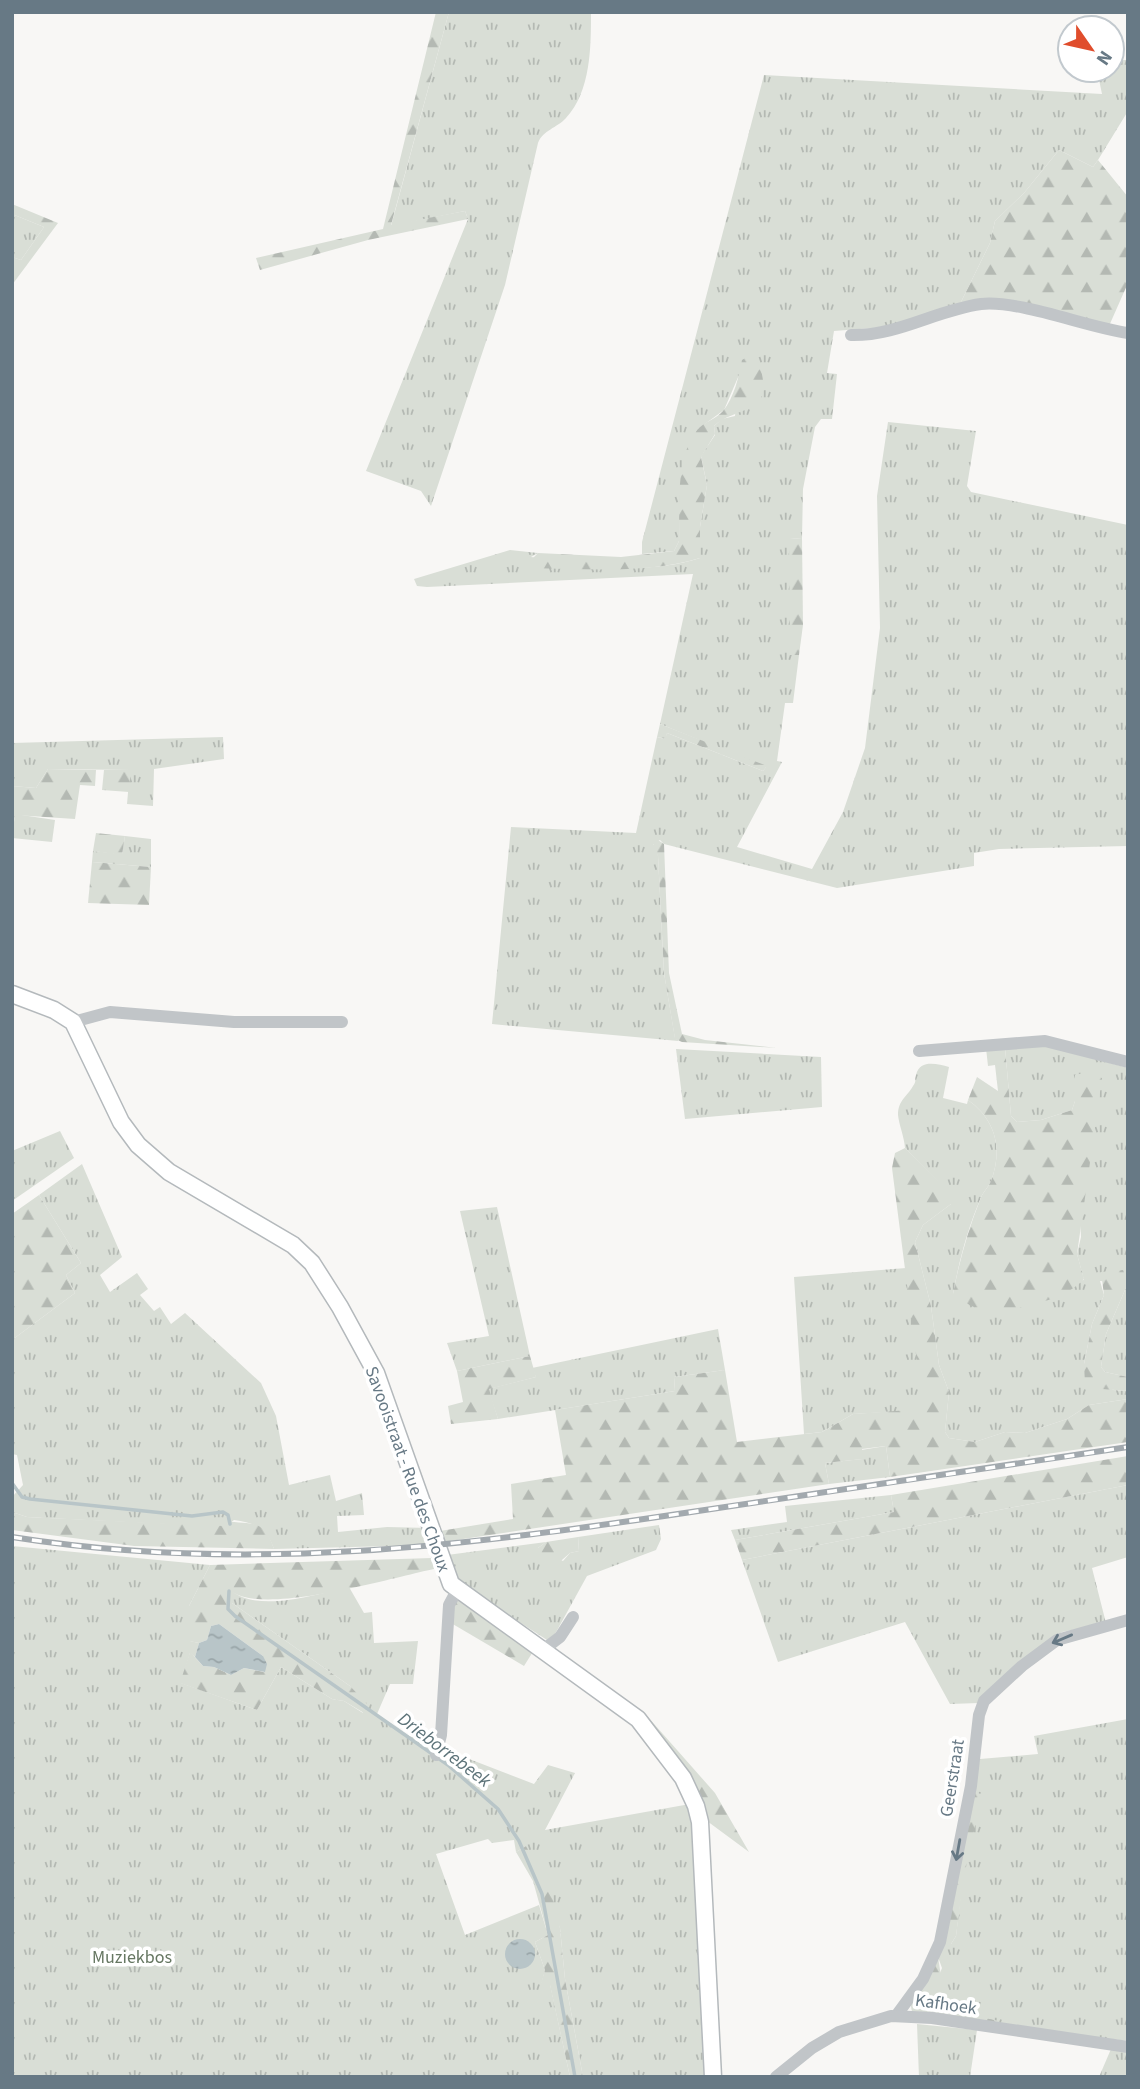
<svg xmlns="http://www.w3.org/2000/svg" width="1140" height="2089" viewBox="0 0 1140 2089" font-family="'Source Sans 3',sans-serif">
  <defs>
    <pattern id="grass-tufts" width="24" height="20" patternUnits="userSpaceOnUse" patternTransform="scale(1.75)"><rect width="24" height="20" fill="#d9ded6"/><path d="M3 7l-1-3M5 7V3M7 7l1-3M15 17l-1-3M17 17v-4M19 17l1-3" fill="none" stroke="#b4b9b3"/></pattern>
    <pattern id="forest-firs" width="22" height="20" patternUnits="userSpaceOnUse" patternTransform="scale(1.75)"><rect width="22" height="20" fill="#d9ded6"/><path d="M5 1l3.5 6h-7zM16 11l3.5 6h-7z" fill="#b4b9b3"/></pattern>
    <pattern id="water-ripples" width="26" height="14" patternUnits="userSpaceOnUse" patternTransform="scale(1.75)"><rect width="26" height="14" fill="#b8c5c8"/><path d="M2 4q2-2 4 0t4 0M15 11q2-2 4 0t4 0" fill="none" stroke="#99a5a8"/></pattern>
  </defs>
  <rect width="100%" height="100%" fill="#f8f7f5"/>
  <g fill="url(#grass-tufts)">
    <path d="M449 12H591C591 47 591 91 566 118 557 128 543 130 538 143L505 285 431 506 421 491 366 471 468 219 465 211 391 226Z"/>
    <path d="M1112 60H1128V111L1098 160 1093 167 1059 150 1024 193 995 221 990 243 960 304 898 326 834 331 827 373 837 374 832 419H821L815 427 803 489 802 538 790 539 791 655H799L793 703H785L777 761 782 762 737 847 812 869 843 812 865 748 880 628 877 496 888 422 976 431 967 486 971 492 1128 525V846L999 849 974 853V866L837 888 664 844 660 840 653 844 657 848 658 856 664 973 675 1038 679 1041 492 1024 511 827 636 833 657 737 665 739 667 733 763 771 766 767 660 724 693 574 427 587 417 586 414 579 510 550 538 553 531 557C587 565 644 576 700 558V527L707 485 701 456 715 435 714 426 722 419 735 416 739 375 724 410 698 429 680 514 679 541 674 551 642 554V542L764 75 1102 94 1097 70H1112Z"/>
    <polygon points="12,214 44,227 21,260 12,257"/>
    <polygon points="223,737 224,759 154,769 153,806 127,804 130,770 48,769 36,788 12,786 12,743"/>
    <polygon points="15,814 55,820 52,842 12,838"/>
    <polygon points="125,836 151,839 151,867 92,862 93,851 122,854"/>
    <path d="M1005 1047H1051L1128 1068V1377L1105 1372 1101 1367 1106 1334 1128 1283 1100 1281 1104 1295 1092 1324 1084 1364 1113 1390 1128 1391V1399L1089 1405 1067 1419 1025 1433 1005 1432 975 1442 949 1438 945 1432 949 1392 939 1365 931 1306 915 1242 923 1225 951 1204V1194L905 1148C904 1136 899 1125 898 1115 898 1100 907 1097 913 1086 917 1080 914 1082 916 1075 920 1059 937 1064 949 1067L943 1098 967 1104 968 1100C996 1120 1003 1149 991 1181 988 1188 982 1193 980 1200 967 1230 959 1262 953 1294L1084 1280 1077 1254 1081 1237 1075 1101 1072 1110 1041 1120 1017 1122 1011 1116Z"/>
    <polygon points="676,1049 821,1057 822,1107 685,1119"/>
    <polygon points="60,1131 74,1158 12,1201 12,1151"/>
    <path d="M82 1164 122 1257 100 1275 110 1292 137 1273 148 1289 140 1295 154 1311 160 1307 171 1324 185 1313 261 1383 276 1416 289 1485 330 1475 336 1501 362 1493 364 1515 337 1516 338 1532 387 1527 429 1528 431 1545 274 1549C267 1528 255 1523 234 1520L225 1527 27 1517 12 1512V1497L23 1485 17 1455 12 1454V1340L75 1293 66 1275 81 1263 39 1195Z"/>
    <polygon points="497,1207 530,1356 457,1371 447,1343 489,1336 460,1211"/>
    <polygon points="906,1268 924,1410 853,1414 822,1432 804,1434 794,1277"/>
    <polygon points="718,1329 725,1370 674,1377 675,1391 498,1419 488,1389 536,1377 532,1368"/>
    <polygon points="886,1446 890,1477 829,1484 825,1463 862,1459 861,1450"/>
    <polygon points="1128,1485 1128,1557 1092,1568 1106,1623 1062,1632 1039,1647 979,1703 950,1704 905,1622 778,1662 742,1560"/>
    <polygon points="891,1495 894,1512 735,1540 731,1530 787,1522 785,1506"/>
    <polygon points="659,1525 661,1539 656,1550 587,1576 555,1634 547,1640 458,1582 447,1555 546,1542 538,1548 563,1561 570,1553 579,1551 578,1537"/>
    <path d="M12 1546 210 1565 189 1606 190 1641 199 1643 195 1657 190 1653 181 1683 257 1710 281 1667 332 1699 344 1701 363 1713 350 1686 232 1603V1591C258 1613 318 1594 349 1587L364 1613 372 1612 374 1643 418 1641 413 1684H390L377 1714 407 1735 534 1784 548 1765 575 1773 545 1830 690 1804 694 1814 707 2077H583L565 1979 560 1928 526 1846 516 1852 514 1840 492 1843 488 1839 436 1854 465 1935 539 1905 548 1935 535 1942 545 1970 541 1986 550 1984 570 2077H12Z"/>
    <polygon points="1128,1719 1128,2041 999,2025 932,2007 929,2000 942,1968 938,1957 943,1944 951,1944 956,1936 973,1790 980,1759 1038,1754 1034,1736"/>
    <polygon points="917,2024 977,2030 970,2077 919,2077"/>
    <polygon points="1111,2049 1128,2051 1128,2077 1099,2077"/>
  </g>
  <g fill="url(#forest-firs)">
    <polygon points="436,12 449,12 391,225 465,211 468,219 368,240 260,270 256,258 383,229"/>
    <polygon points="1059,150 1093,167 1098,160 1128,197 1128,283 1109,326 989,299 960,304 990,243 995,221 1024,193"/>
    <polygon points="12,204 58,223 12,285 12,257 21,260 44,227 12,214"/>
    <path d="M750 355 757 358C779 418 740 403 714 426L715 434 701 457 707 485 700 527V558C648 574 587 569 532 568L528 563 538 553 621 557 674 551 679 541C680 508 675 458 697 430 704 422 716 419 723 411 734 398 739 376 742 360Z"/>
    <polygon points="802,538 803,625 799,655 790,655 789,539"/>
    <polygon points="660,724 767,766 763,771 667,733 666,739 657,737"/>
    <polygon points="48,769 96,770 95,786 80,785 75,819 15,815 12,834 12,786 36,788"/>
    <polygon points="104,770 131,770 129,792 102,790"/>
    <polygon points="96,833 125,836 122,855 93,851"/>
    <polygon points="655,838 664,844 669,973 682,1034 705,1040 777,1048 682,1042 675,1039 664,973 658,856 652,841"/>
    <polygon points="92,862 151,867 149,905 88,903"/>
    <path d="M1005 1047 1011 1116 1017 1122 1041 1120 1072 1110 1075 1101V1075L1087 1072 1102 1078 1077 1254 1084 1279C1065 1301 1006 1315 977 1308 969 1306 961 1299 953 1294 959 1262 968 1230 980 1200 982 1193 988 1188 991 1181 1003 1149 996 1120 968 1100L977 1077 998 1091 995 1065 988 1066 986 1048Z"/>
    <polygon points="905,1148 951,1193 951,1204 923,1225 915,1242 931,1306 939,1365 949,1392 945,1432 949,1438 975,1442 1005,1432 1025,1433 1067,1419 1089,1405 1128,1399 1128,1442 890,1477 886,1446 862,1449 863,1459 825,1463 829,1484 443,1542 440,1531 513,1519 511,1484 566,1475 555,1410 675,1391 674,1377 725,1370 737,1442 822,1432 853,1414 923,1409 892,1168 895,1153"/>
    <polygon points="39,1195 81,1263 66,1275 75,1293 12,1340 12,1214"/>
    <polygon points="1123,1270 1128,1283 1106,1334 1101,1367 1105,1372 1128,1377 1128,1391 1089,1388 1085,1383 1084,1364 1092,1324 1104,1295 1101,1272"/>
    <polygon points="530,1356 536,1377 489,1389 498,1419 451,1424 448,1406 463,1402 457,1371"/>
    <polygon points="1128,1456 1128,1485 742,1560 735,1540 894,1512 891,1495"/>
    <path d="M12 1512 27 1517 224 1526 225 1521C252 1525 264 1518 274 1549L134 1546 12 1530Z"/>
    <path d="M578 1537 579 1551 570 1553 555 1566C543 1564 539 1560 538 1548L546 1542Z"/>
    <path d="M432 1558 434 1569C390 1578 267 1615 232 1592V1603L350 1686 368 1705 364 1713 344 1701 332 1699 281 1667 257 1710 180 1683 190 1652 203 1666 214 1667 231 1675 244 1668 264 1672 263 1656 219 1624 211 1626 207 1640 199 1643 189 1641V1606L210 1565Z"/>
    <polygon points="458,1600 534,1650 524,1666 451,1623 452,1609"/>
    <polygon points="647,1716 715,1793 749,1852 707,1821 702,1798 644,1721"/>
    <polygon points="973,1790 982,1795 964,1876 956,1936 951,1944 943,1944"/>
    <polygon points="526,1846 552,1894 560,1928 565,1979 583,2077 570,2077 550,1985 540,1987 545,1970 535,1942 548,1935 533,1881 516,1852"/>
    <polygon points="938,1957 941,1976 929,2000 932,2007 999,2021 999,2025 912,2012 910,2001 916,2000"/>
  </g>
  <g fill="url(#water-ripples)">
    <polygon points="219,1624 263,1656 267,1664 265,1672 244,1668 231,1675 214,1667 203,1666 195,1657 199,1643 207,1640 211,1626"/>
    <circle cx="520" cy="1954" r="15"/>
  </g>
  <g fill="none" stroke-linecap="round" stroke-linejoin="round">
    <g stroke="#b8c5c8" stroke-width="3.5">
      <polyline points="12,1440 12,1455"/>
      <polyline points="12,1483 22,1497 30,1499 192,1516 223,1512 228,1515 230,1524"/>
      <polyline points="229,1591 228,1609 235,1616 448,1765 498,1809 519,1841 542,1894 575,2077"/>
    </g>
    <g stroke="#b4b9bc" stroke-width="19">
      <polyline id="major" points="12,994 54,1010 73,1022 121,1122 138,1145 169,1172 293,1245 312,1263 340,1307 376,1373 451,1584 638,1719 683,1778 696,1806 700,1822 713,2077"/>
    </g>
    <g stroke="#c1c5c8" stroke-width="12">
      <path d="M851 335C898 336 936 310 981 304 1020 300 1086 327 1128 333"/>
      <polyline points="73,1022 110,1012 234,1022 342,1022"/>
      <polyline points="919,1051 1045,1041 1128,1062"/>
      <polyline points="543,1650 560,1637 573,1617"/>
      <polyline points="436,1755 441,1735 449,1605 457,1590"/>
      <polyline points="896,2016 923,1979 940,1942 971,1786 979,1715 984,1701 1022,1666 1057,1640 1128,1620"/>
      <polyline points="776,2077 812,2048 839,2032 891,2016 932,2018 1128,2047"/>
    </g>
    <use href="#major" stroke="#fff" stroke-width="16"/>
    <g stroke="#a2a9ae" stroke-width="6">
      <path id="rail" d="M12 1537C247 1574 465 1546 698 1511 841 1490 984 1469 1128 1447"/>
    </g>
    <use href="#rail" stroke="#fff" stroke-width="3.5" stroke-dasharray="10" stroke-linecap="butt"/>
  </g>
  <defs><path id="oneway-shaft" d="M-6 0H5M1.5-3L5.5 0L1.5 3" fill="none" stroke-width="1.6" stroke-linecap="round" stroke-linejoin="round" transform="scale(1.75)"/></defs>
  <g stroke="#677985">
    <use href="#oneway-shaft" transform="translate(1062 1639) rotate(157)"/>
    <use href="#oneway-shaft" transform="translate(958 1850) rotate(100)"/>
  </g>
  <g text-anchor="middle" stroke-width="7" stroke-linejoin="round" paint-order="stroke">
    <g font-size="18" fill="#677985" stroke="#fff">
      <text transform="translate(408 1469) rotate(70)" y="6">Savooistraat - Rue des Choux</text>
      <text transform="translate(952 1778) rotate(-81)" y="6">Geerstraat</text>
      <text transform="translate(946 2004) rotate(8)" y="6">Kafhoek</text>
    </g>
    <g font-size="18" fill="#667762" stroke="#fff">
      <text x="132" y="1963">Muziekbos</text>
    </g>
    <g font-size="19" font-style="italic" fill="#5e747a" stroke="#fff">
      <text transform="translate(445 1749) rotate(37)" y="7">Drieborrebeek</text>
    </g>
  </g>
  <rect width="1140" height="2089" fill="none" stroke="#677985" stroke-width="28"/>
  <g transform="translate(1091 49) rotate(124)"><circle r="33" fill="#ffffff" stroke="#c2c9ce" stroke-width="2"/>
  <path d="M0-5L12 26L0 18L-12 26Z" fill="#e04d2c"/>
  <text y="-10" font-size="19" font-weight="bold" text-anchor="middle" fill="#677985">N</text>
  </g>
</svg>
